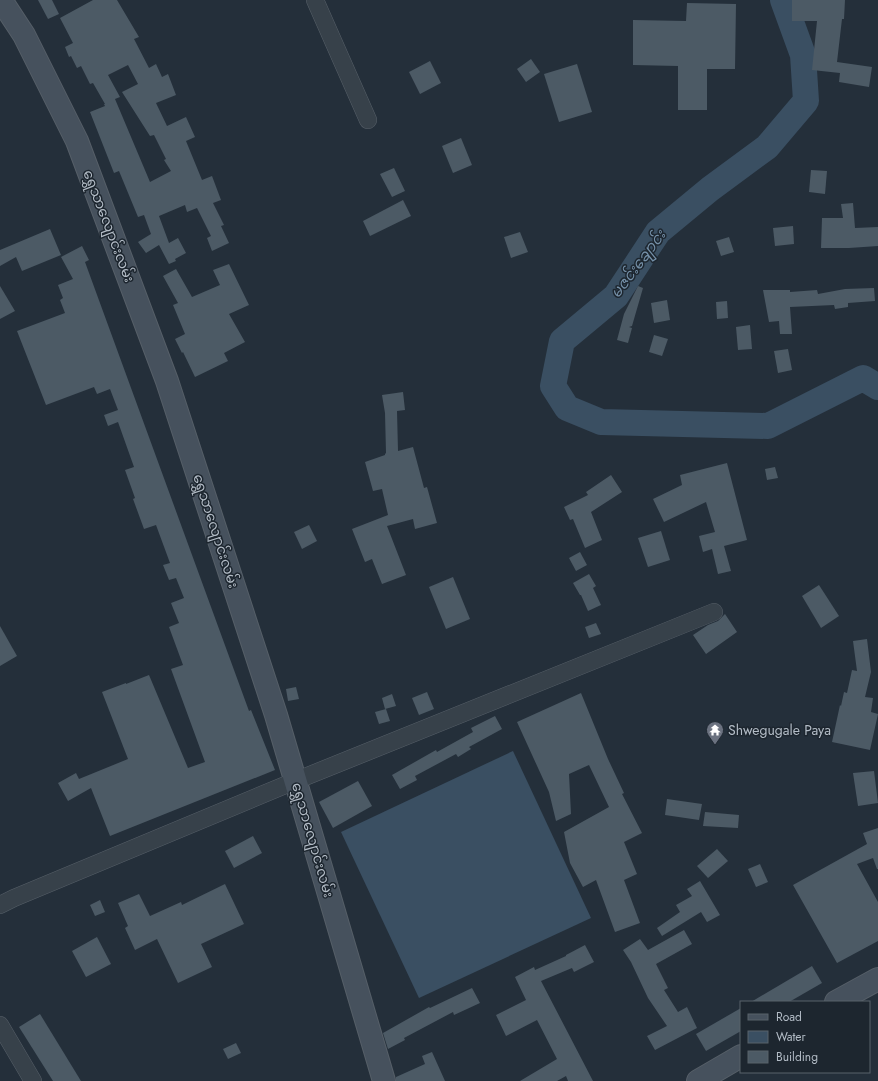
<svg xmlns="http://www.w3.org/2000/svg" width="878" height="1081" viewBox="0 0 878 1081" font-family="Jost,'Noto Sans Myanmar',sans-serif">
  <rect width="100%" height="100%" fill="#242f3a"/>
  <polygon fill="#3a4f62" points="513,751 591,918 419,998 341,832"/>
  <g fill="none" stroke-linecap="round" stroke-linejoin="round">
    <polyline stroke="#3a4f62" stroke-width="26" points="783,0 803,55 806,101 767,147 710,189 658,232 616,296 562,341 553,386 567,408 601,422 768,426 863,378 878,387"/>
  </g>
  <g fill="#4c5a65" fill-rule="evenodd">
    <polygon points="38,0 52,0 59,14 48,19"/>
    <path d="M93 0H117L139 37 134 39 149 68 156 64 162 77 168 74 176 95 156 103 167 126 186 117 195 137 186 141 202 180 212 176 221 200 213 203 224 225 221 226 229 243 212 251 207 238 211 236 197 208 187 212 185 205 159 216 169 243 178 238 186 253 175 259 176 261 169 264 159 245 146 253 138 242 151 234 144 215 138 217 119 171 114 173 90 112 105 106 104 104H105L93 83 90 84 81 66 77 68 71 56 69 57 65 47 73 43 60 18ZM128 65 138 84 122 92 150 136 154 135 166 159 164 160 171 171 150 182 115 99 120 97 108 75Z"/>
    <polygon points="792,0 845,0 844,19 842,19 837,62 872,67 869,87 839,82 840,73 812,70 817,21 792,21"/>
    <polygon points="687,3 736,4 735,69 707,69 707,110 678,110 678,66 633,65 633,20 686,21"/>
    <polygon points="531,59 540,72 526,82 517,69"/>
    <polygon points="430,61 441,83 420,94 409,72"/>
    <polygon points="577,64 592,112 559,122 544,74"/>
    <polygon points="461,138 472,165 453,173 442,146"/>
    <polygon points="394,168 405,191 392,197 380,174"/>
    <polygon points="811,170 827,171 825,194 809,192"/>
    <polygon points="403,200 411,216 370,236 363,221"/>
    <polygon points="853,203 855,228 878,227 878,246 849,248 821,248 822,218 843,218 841,204"/>
    <polygon points="793,226 794,244 775,246 773,228"/>
    <polygon points="50,229 61,255 22,271 16,257 0,266 0,250"/>
    <polygon points="520,232 528,252 511,258 504,237"/>
    <polygon points="729,237 734,252 721,256 716,241"/>
    <polygon points="82,246 89,260 85,262 249,711 251,710 275,770 110,836 91,788 68,801 58,783 76,773 79,779 128,759 102,692 126,683 126,684 149,675 188,768 205,762 171,669 183,665 169,627 179,623 171,603 184,598 176,578 169,580 163,565 170,563 156,525 144,529 133,499 135,498 125,470 134,467 118,422 108,426 104,415 118,410 110,389 97,394 94,387 46,405 17,331 65,313 60,300 63,298 58,285 73,279 61,257"/>
    <polygon points="229,264 249,305 229,314 245,342 224,353 228,361 195,377 183,352 182,353 175,339 185,334 173,305 178,303 163,276 176,269 192,297 220,285 213,270"/>
    <polygon points="0,286 15,311 0,319"/>
    <polygon points="638,286 643,288 632,326 629,327 632,328 628,343 617,340 624,314"/>
    <polygon points="874,288 875,301 848,303 848,307 835,309 834,305 790,307 792,334 780,334 779,321 769,322 763,290 790,290 790,292 817,290 818,294 845,289"/>
    <polygon points="667,300 670,320 654,323 651,303"/>
    <polygon points="727,301 728,318 717,319 716,302"/>
    <polygon points="750,325 752,349 738,350 736,327"/>
    <polygon points="654,335 668,339 662,356 649,352"/>
    <polygon points="788,349 792,370 778,373 774,351"/>
    <polygon points="403,392 405,410 397,411 398,451 413,447 424,488 427,487 437,523 415,529 413,519 387,526 406,575 382,584 372,559 365,562 352,529 388,515 382,489 373,491 365,462 385,455 385,454 386,453 385,413 382,395"/>
    <polygon points="727,463 747,540 724,546 731,571 718,574 712,549 703,552 699,536 715,532 706,502 664,522 653,499 682,485 680,475"/>
    <polygon points="775,467 778,478 767,480 765,469"/>
    <polygon points="611,475 622,492 591,512 602,540 585,548 573,519 570,520 564,507 588,495 586,492"/>
    <polygon points="309,525 317,541 302,549 294,532"/>
    <polygon points="661,531 670,560 648,567 638,538"/>
    <polygon points="580,552 587,565 576,571 569,558"/>
    <polygon points="589,574 596,586 593,588 601,605 588,611 581,595 580,595 573,583"/>
    <polygon points="453,577 470,619 446,629 429,587"/>
    <polygon points="819,585 839,616 821,628 802,596"/>
    <polygon points="725,614 737,632 706,654 693,635 708,625 718,621"/>
    <polygon points="596,623 601,634 589,638 585,627"/>
    <polygon points="0,626 17,656 0,666"/>
    <polygon points="867,639 871,672 865,697 873,698 871,712 878,714 870,750 832,742 840,705 841,706 844,692 847,693 852,670 857,671 853,641"/>
    <polygon points="296,687 299,699 288,701 286,689"/>
    <polygon points="427,692 434,709 419,715 412,698"/>
    <polygon points="581,693 608,759 624,793 622,794 642,833 624,842 637,874 624,880 640,923 615,932 596,880 583,887 570,863 564,832 609,807 589,765 569,774 571,814 556,821 549,792 517,722"/>
    <polygon points="392,694 396,706 385,709 382,698"/>
    <polygon points="386,709 390,721 379,724 375,712"/>
    <polygon points="495,716 502,729 469,747 471,749 458,757 456,754 415,776 417,780 400,789 392,775 436,750 437,752 473,732 471,728"/>
    <polygon points="874,771 878,803 858,806 853,773"/>
    <polygon points="358,781 372,806 333,828 319,802"/>
    <polygon points="667,799 702,804 699,820 665,815"/>
    <polygon points="705,812 739,815 738,828 703,826"/>
    <polygon points="878,828 878,869 877,869 873,858 857,864 878,902 878,941 837,963 793,885 867,844 863,833"/>
    <polygon points="253,836 262,853 234,868 225,851"/>
    <polygon points="717,849 728,861 708,878 697,866"/>
    <polygon points="760,864 768,882 756,887 748,869"/>
    <polygon points="700,881 720,915 707,922 701,912 662,936 657,928 680,912 676,905 692,896 687,889"/>
    <polygon points="225,884 244,924 201,944 212,967 178,983 157,939 135,950 125,928 128,926 118,903 139,894 150,916 181,902 182,905"/>
    <polygon points="100,900 105,912 95,916 90,905"/>
    <polygon points="684,930 692,944 656,964 668,988 664,990 678,1012 687,1007 697,1028 655,1050 647,1036 667,1026 648,998 631,962 623,950 640,939 648,950"/>
    <polygon points="97,937 111,964 86,977 72,951"/>
    <polygon points="585,945 594,962 574,972 572,968 541,981 593,1081 568,1081 566,1076 557,1081 520,1081 557,1059 537,1020 506,1036 496,1015 526,1000 515,977 534,967 535,970 566,956 566,955"/>
    <polygon points="812,966 822,983 789,1002 751,1002"/>
    <polygon points="472,988 480,1003 454,1015 453,1012 404,1038 405,1040 388,1049 383,1033 429,1007 430,1008"/>
    <polygon points="741,1008 741,1031 706,1051 696,1034"/>
    <polygon points="40,1014 81,1081 53,1081 19,1027"/>
    <polygon points="236,1043 241,1053 228,1059 223,1049"/>
    <polygon points="432,1052 445,1081 396,1081 396,1077 425,1064 422,1056"/>
  </g>
  <g fill="none" stroke-linecap="round" stroke-linejoin="round">
    <g stroke="#565f68" stroke-width="18">
      <g id="street">
        <polyline points="315,0 368,120"/>
        <polyline points="0,905 14,898 295,781 714,612"/>
        <polyline points="0,1025 33,1081"/>
      </g>
    </g>
    <g stroke="#565f68" stroke-width="24">
      <g id="secondary">
        <polyline points="1,0 24,35 77,141 167,381 276,715 384,1081"/>
        <polyline points="836,1002 878,979"/>
        <polyline points="698,1081 741,1056"/>
      </g>
    </g>
    <use href="#street" stroke="#37414a" stroke-width="17"/>
    <use href="#secondary" stroke="#46515d" stroke-width="22"/>
  </g>
  <defs>
    <g id="temple-pin" transform="scale(0.9)"><path d="M0 17L-7.5 6A9.5 9.5 0 1 1 7.5 6Z" fill="#6b7280" stroke="#1d262f"/><path d="M0-6L5-2H3V0L6.5 2.5H4V6H1.5V3h-3V6H-4V2.5H-6.5L-3 0V-2H-5Z" fill="#fff"/></g>
  </defs>
  <g fill-rule="evenodd">
    <use href="#temple-pin" x="715" y="730"/>
  </g>
  <g text-anchor="middle" stroke-width="3" stroke-linejoin="round" paint-order="stroke">
    <g font-size="14" fill="#b3bcc6" stroke="#1d262f">
      <text transform="translate(109 226) rotate(69)" y="5">ရွှေသာလျောင်းလမ်း</text>
      <text transform="translate(216 531) rotate(72)" y="5">ရွှေသာလျောင်းလမ်း</text>
      <text transform="translate(313 840) rotate(74)" y="5">ရွှေသာလျောင်းလမ်း</text>
    </g>
    <g font-size="14" fill="#b3bcc6" stroke="#1d262f" text-anchor="start">
      <text x="728" y="735">Shwegugale Paya</text>
    </g>
    <g font-size="15" font-style="italic" fill="#7590a8" stroke="#1d262f">
      <text transform="translate(638 264) rotate(-53)" y="5">မဇင်းချောင်း</text>
    </g>
  </g>
  <rect x="740" y="1001" width="130" height="72" fill="#1d262f" stroke="#59626b"/>
  <rect x="748" y="1014" width="20" height="6" fill="#46515d" stroke="#59626b"/>
  <text x="776" y="1021" font-size="12" fill="#b3bcc6">Road</text>
  <rect x="748" y="1031" width="20" height="12" fill="#3a4f62" stroke="#59626b"/>
  <text x="776" y="1041" font-size="12" fill="#b3bcc6">Water</text>
  <rect x="748" y="1051" width="20" height="12" fill="#4c5a65" stroke="#59626b"/>
  <text x="776" y="1061" font-size="12" fill="#b3bcc6">Building</text>
</svg>
